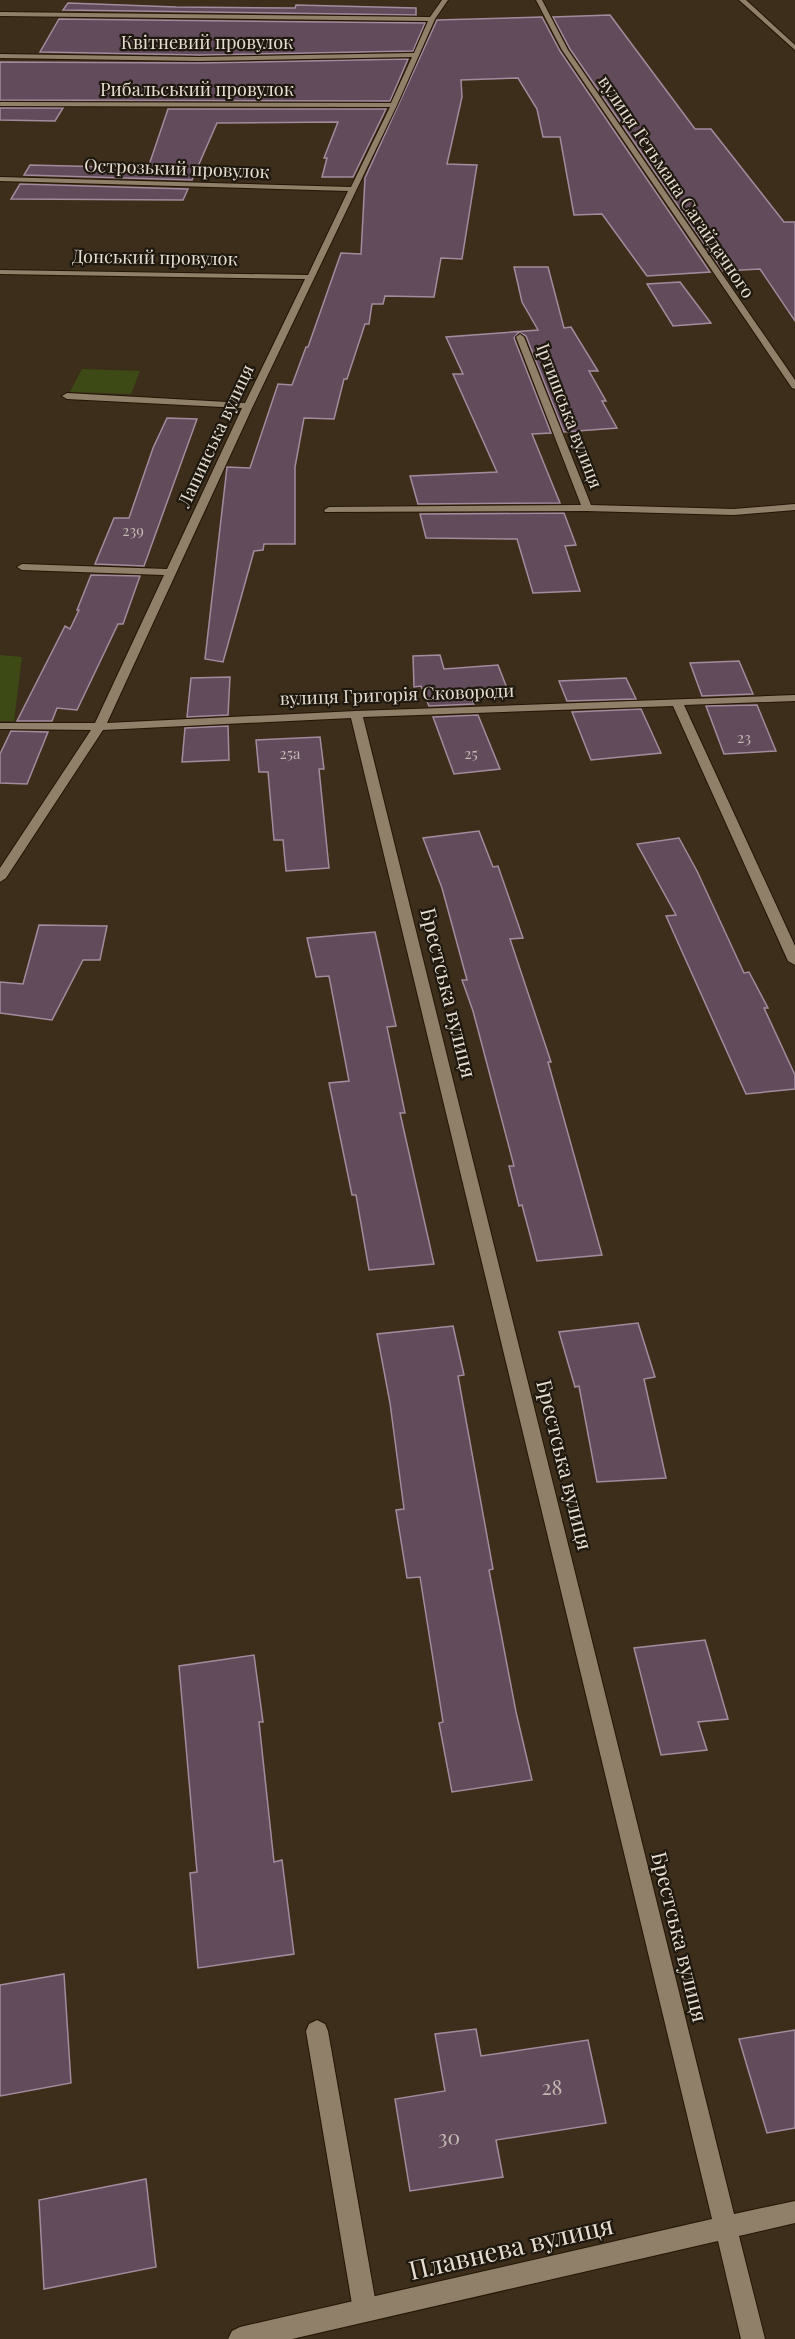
<svg xmlns="http://www.w3.org/2000/svg" width="795" height="2339" viewBox="0 0 795 2339" font-family="'Playfair Display',serif">
  <rect width="100%" height="100%" fill="#3c2e1b"/>
  <g fill="#3e4a15">
    <polygon points="82,369 140,371 131,394 70,392"/>
    <polygon points="0,655 22,657 14,721 0,721"/>
  </g>
  <g fill="#624c5c" stroke="#a38b9d" stroke-width="1.5">
    <polygon points="68,3 176,7 295,8 296,5 416,8 416,15 63,10"/>
    <polygon points="610,15 695,129 711,129 784,222 795,222 795,321 760,269 723,271 570,49 553,17"/>
    <polygon points="542,17 560,51 710,272 647,276 602,214 574,215 560,137 543,137 537,109 518,78 461,80 462,97 447,164 477,165 462,259 441,258 434,297 385,296 383,304 372,304 369,324 365,324 347,379 344,379 334,419 304,418 295,467 295,544 264,544 263,550 254,551 223,662 205,659 227,467 250,468 278,384 292,385 306,347 308,347 341,253 361,254 365,178 437,20"/>
    <polygon points="59,19 425,23 413,51 199,55 40,52"/>
    <polygon points="408,59 390,101 0,100 0,62 199,63"/>
    <polygon points="0,108 63,108 55,121 0,120"/>
    <polygon points="168,109 386,109 353,177 322,177 327,158 324,158 338,122 217,123 192,180 24,175 30,165 148,168"/>
    <polygon points="20,184 188,189 183,200 11,199"/>
    <polygon points="514,267 548,267 564,328 571,327 598,371 589,371 606,401 602,401 617,428 564,432 526,336 519,332 514,338 551,433 532,434 560,503 418,504 410,476 497,472 453,374 463,374 446,337 538,330 522,302"/>
    <polygon points="680,282 711,323 673,326 647,284"/>
    <polygon points="167,418 197,419 144,566 95,564 114,518 129,518 153,448"/>
    <polygon points="564,513 576,545 565,546 580,591 533,593 517,539 426,538 420,514"/>
    <polygon points="91,575 140,576 123,624 118,624 77,710 57,708 52,721 17,721 65,626 70,629 79,610 77,610"/>
    <polygon points="440,655 444,669 498,665 510,696 472,699 474,704 429,706 421,686 414,687 413,656"/>
    <polygon points="739,661 753,694 702,696 690,663"/>
    <polygon points="230,677 228,715 187,717 191,678"/>
    <polygon points="626,678 636,699 567,701 559,681"/>
    <polygon points="757,705 776,751 724,754 706,706"/>
    <polygon points="641,709 661,753 591,760 572,712"/>
    <polygon points="478,715 500,769 454,774 433,717"/>
    <polygon points="228,726 229,760 182,762 185,728"/>
    <polygon points="11,731 48,732 27,784 0,783 0,754"/>
    <polygon points="320,737 324,769 319,769 329,868 286,871 283,840 274,840 268,772 259,772 256,740"/>
    <polygon points="479,831 493,867 498,866 523,938 510,939 551,1062 548,1062 602,1255 537,1261 522,1205 519,1206 509,1166 514,1166 473,1011 462,980 467,980 442,888 423,838"/>
    <polygon points="679,838 697,871 744,973 749,972 768,1008 764,1008 795,1075 795,1089 746,1094 666,916 676,915 637,844"/>
    <polygon points="39,925 107,926 100,960 83,960 52,1020 0,1013 0,982 23,984"/>
    <polygon points="375,932 396,1026 387,1027 405,1113 400,1113 434,1264 369,1270 356,1195 352,1195 329,1083 349,1081 329,976 316,977 307,938"/>
    <polygon points="638,1323 655,1377 644,1379 666,1478 597,1482 579,1386 575,1387 559,1332"/>
    <polygon points="453,1326 464,1375 458,1376 493,1569 489,1570 516,1712 532,1780 452,1792 439,1723 443,1722 420,1577 407,1578 396,1510 404,1509 390,1403 377,1334"/>
    <polygon points="705,1640 728,1719 698,1722 707,1750 661,1755 634,1648"/>
    <polygon points="254,1655 263,1722 259,1722 274,1862 282,1860 294,1954 198,1968 190,1873 197,1872 179,1666"/>
    <polygon points="64,1974 71,2083 0,2096 0,1985"/>
    <polygon points="476,2029 481,2056 588,2040 606,2123 496,2140 503,2177 410,2191 395,2099 445,2091 435,2034"/>
    <polygon points="795,2030 795,2128 767,2133 739,2039"/>
    <polygon points="146,2179 156,2267 44,2289 39,2200"/>
  </g>
  <g fill="none" stroke-linecap="round" stroke-linejoin="round">
    <g stroke="#231604" stroke-width="2">
      <polygon id="lane" points="317,2020 325,2024 328,2031 377,2310 373,2318 365,2322 357,2318 353,2310 306,2031 309,2024"/>
    </g>
    <g stroke="#231604" stroke-width="2">
      <g id="street">
        <polygon points="442,0 448,0 435,19 397,105 253,406 107,723 356,711 795,695 795,701 684,705 795,946 795,965 788,961 673,706 363,717 734,2214 795,2201 795,2223 739,2236 765,2339 741,2339 718,2241 292,2339 228,2339 232,2331 240,2327 712,2219 351,718 103,730 6,878 0,882 0,868 91,730 0,729 0,723 95,723 164,575 22,570 17,567 22,564 167,569 242,408 67,399 62,396 67,393 245,403 305,279 0,274 0,270 308,275 348,191 0,181 0,177 351,187 390,107 0,106 0,102 391,103 412,57 199,61 0,58 0,54 199,57 414,53 428,21 0,16 0,12 430,17"/>
        <polygon points="536,0 542,0 568,50 795,380 795,389 792,388 562,50"/>
        <polygon points="739,0 746,0 795,45 795,50"/>
        <polygon points="520,334 524,337 591,505 734,509 795,504 795,510 734,515 587,511 325,512 324,510 329,507 581,505 516,337"/>
      </g>
    </g>
    <use href="#lane" fill="#907f69" fill-rule="evenodd"/>
    <use href="#street" fill="#907f69" fill-rule="evenodd"/>
  </g>
  <g text-anchor="middle" stroke-width="4.5" stroke-linejoin="round" paint-order="stroke">
    <g font-size="15" fill="#c5b9b4">
      <text x="133" y="536">239</text>
      <text x="744" y="743">23</text>
      <text x="290" y="759">25а</text>
      <text x="471" y="759">25</text>
    </g>
    <g font-size="18" fill="#e6ddd1" stroke="#1e180f">
      <text x="207" y="49">Квітневий провулок</text>
      <text x="197" y="96">Рибальський провулок</text>
      <text transform="translate(177 169) rotate(2)" y="6">Острозький провулок</text>
      <text transform="translate(676 187) rotate(56)" y="6">вулиця Гетьмана Сагайдачного</text>
      <text transform="translate(155 258) rotate(1)" y="6">Донський провулок</text>
      <text transform="translate(569 416) rotate(69)" y="6">Іртишська вулиця</text>
      <text transform="translate(216 436) rotate(-65)" y="6">Лапинська вулиця</text>
      <text transform="translate(397 695) rotate(-2)" y="6">вулиця Григорія Сковороди</text>
    </g>
    <g font-size="21" fill="#e6ddd1" stroke="#1e180f">
      <text transform="translate(448 993) rotate(76)" y="7">Брестська вулиця</text>
      <text transform="translate(564 1465) rotate(76)" y="7">Брестська вулиця</text>
      <text transform="translate(679 1937) rotate(76)" y="7">Брестська вулиця</text>
    </g>
    <g font-size="21" fill="#c5b9b4">
      <text x="552" y="2095">28</text>
      <text x="449" y="2145">30</text>
    </g>
    <g font-size="26" fill="#e6ddd1" stroke="#1e180f">
      <text transform="translate(511 2248) rotate(-13)" y="9">Плавнева вулиця</text>
    </g>
  </g>
</svg>
